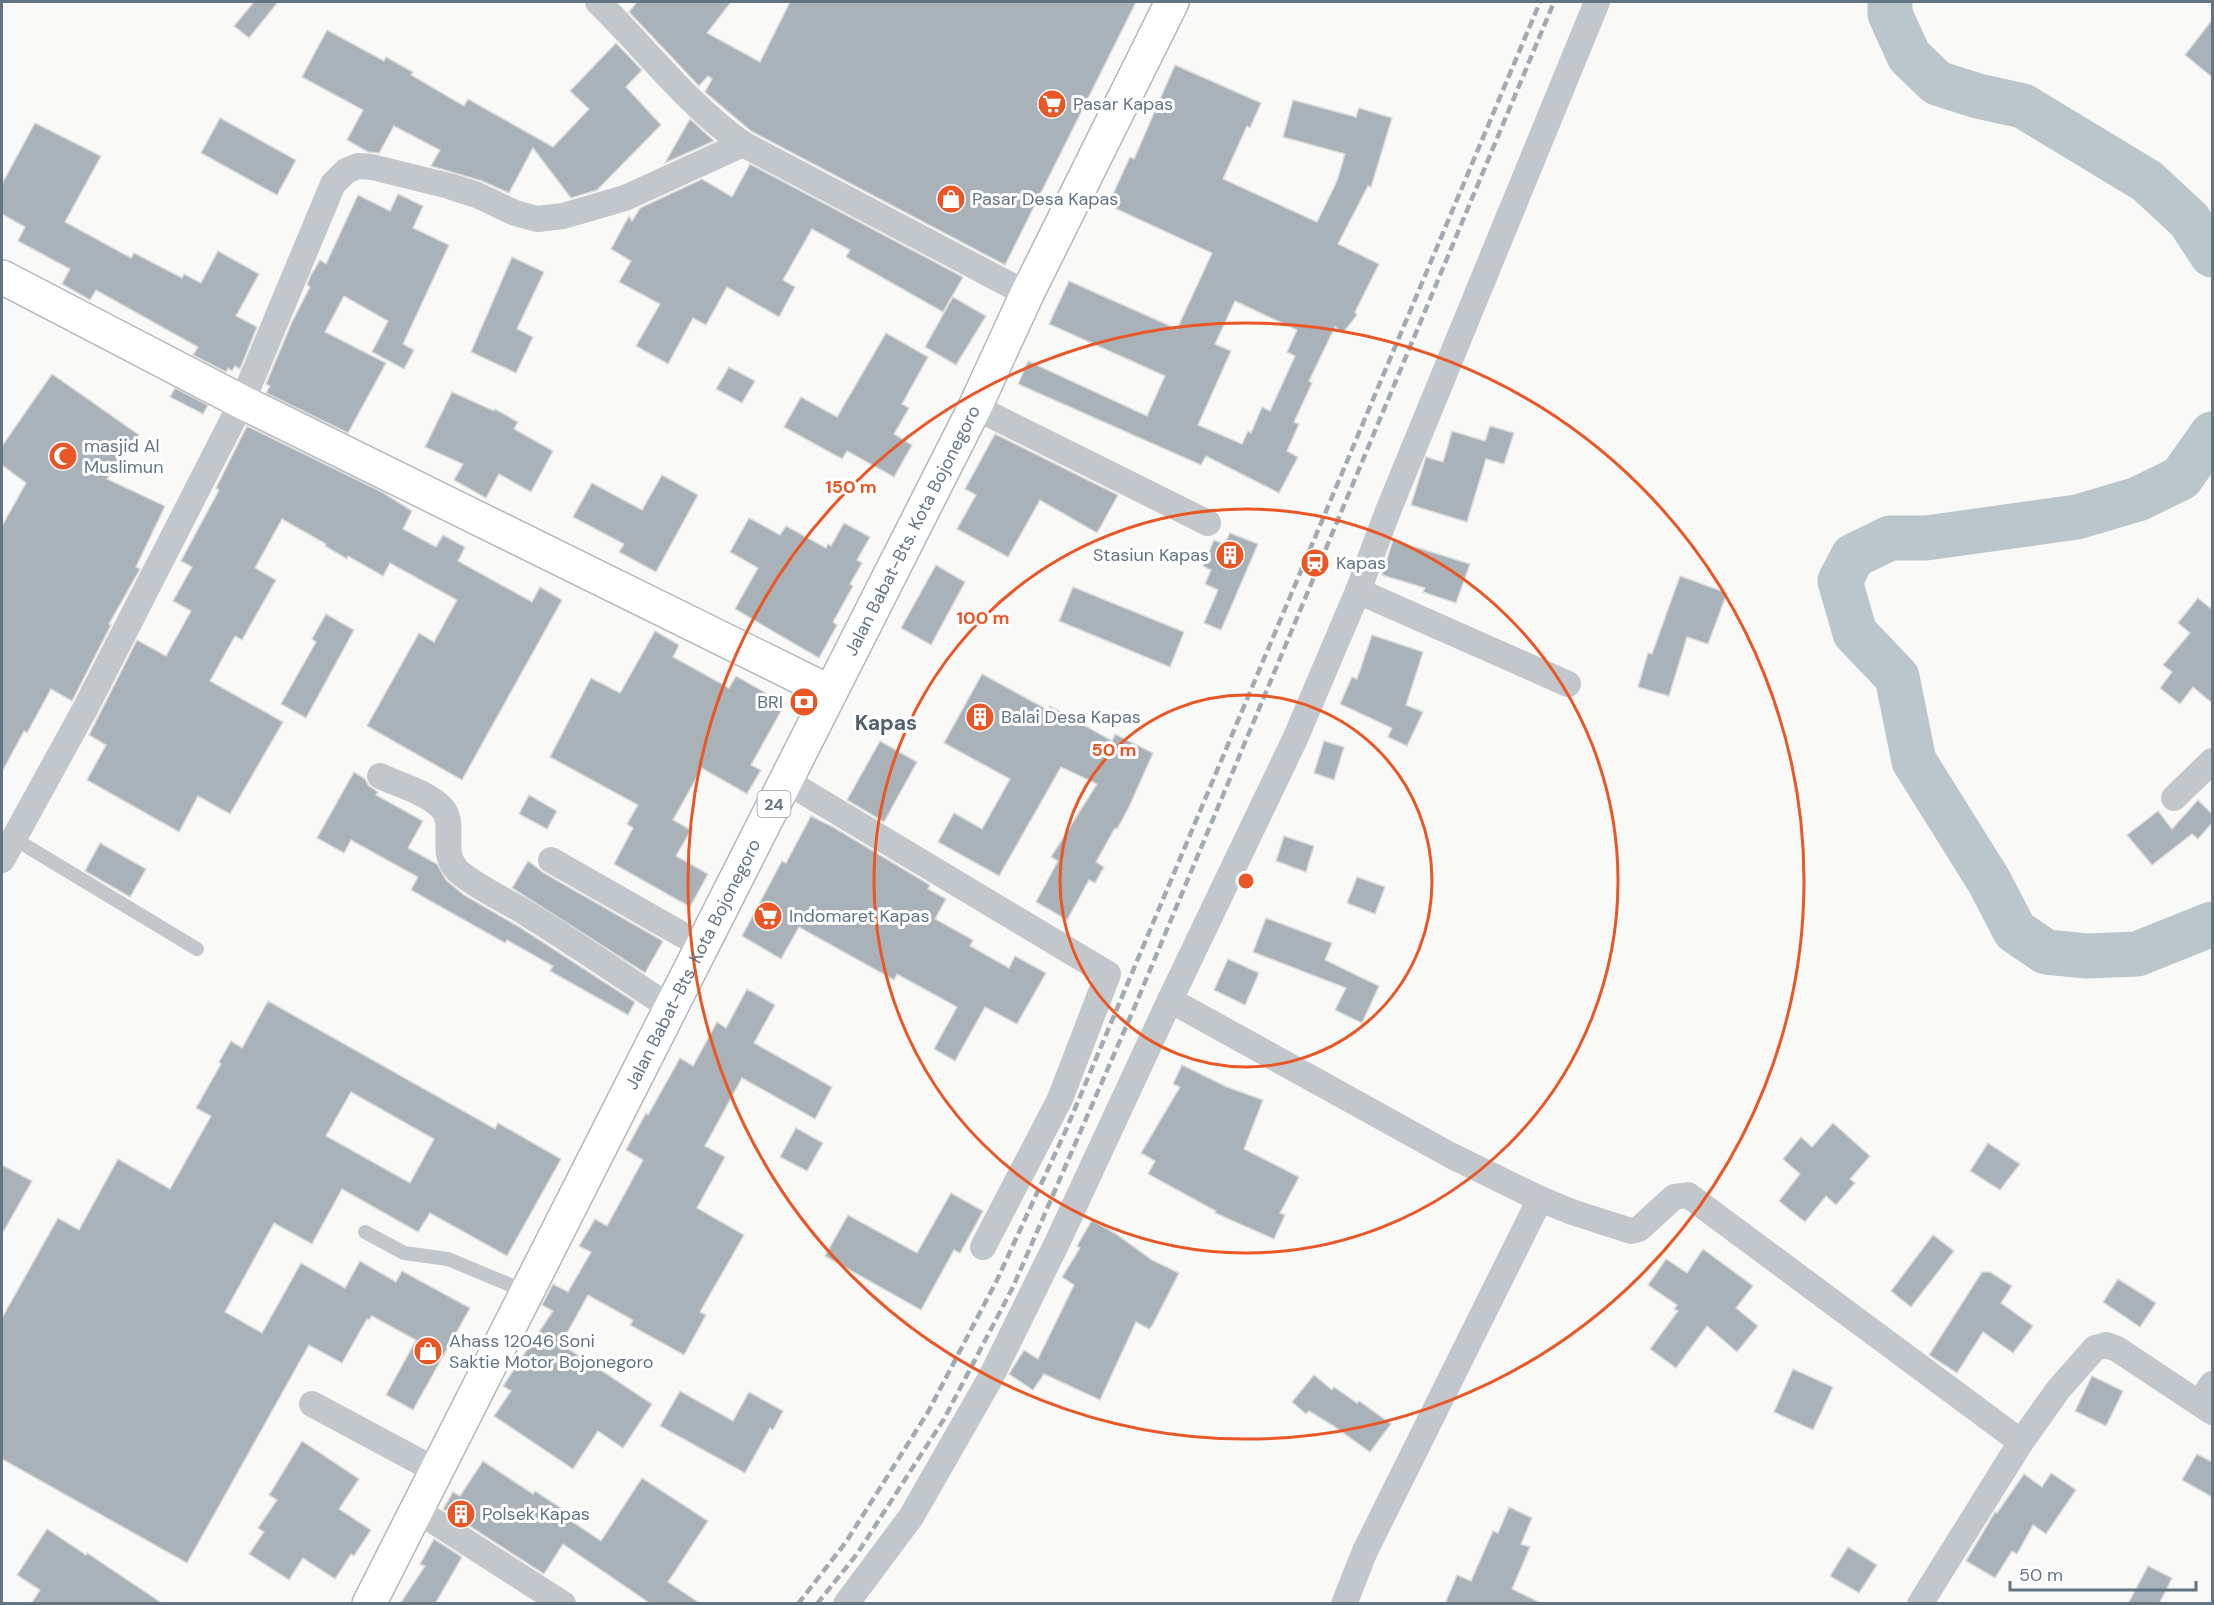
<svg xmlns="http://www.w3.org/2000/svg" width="2214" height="1605" viewBox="0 0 2214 1605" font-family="'DM Sans',sans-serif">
  <rect width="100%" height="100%" fill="#f9f9f7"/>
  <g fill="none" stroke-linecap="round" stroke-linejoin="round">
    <g stroke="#bbc6cb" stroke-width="45">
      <polyline points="1890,2 1890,14 1909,56 1937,83 1978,96 2023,106 2147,181 2189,220 2212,255"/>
      <polyline points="2212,434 2181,478 2138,499 2077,517 1926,538 1890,538 1853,556 1840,581 1855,633 1897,677 1914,761 1989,881 2015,931 2046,952 2087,956 2137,954 2212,924"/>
    </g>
  </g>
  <g fill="#a9b2b9" stroke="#dbdbd9" stroke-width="1.5" fill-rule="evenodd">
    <polygon points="254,2 278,2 249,38 234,26"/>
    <polygon points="637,2 731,2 707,33 760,62 790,2 1136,2 1005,265 751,131 705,92 712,79 708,76 699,86 629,12"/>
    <polygon points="2212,20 2212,77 2185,55"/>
    <polygon points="327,30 384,61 386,57 413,72 411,75 464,106 468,99 553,147 589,109 570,91 616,43 642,70 626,87 661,125 597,190 571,198 533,148 509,193 482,181 431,166 440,150 394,126 379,153 368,152 347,140 363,110 302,77"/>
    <path d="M1175 65 1261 103 1250 128 1247 126 1223 179 1317 222 1337 181 1345 154 1283 137 1293 100 1356 117 1359 108 1392 118 1371 187 1368 186 1338 244 1379 264 1355 312 1357 315 1343 333 1335 327 1309 381 1312 383 1294 422 1299 424 1287 451 1298 457 1279 493 1206 456 1201 465 1018 384 1028 361 1147 416 1165 376 1049 324 1069 281 1177 329 1212 253 1108 205 1130 157 1134 159ZM1235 301 1297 330 1287 352 1295 356 1270 411 1262 407 1251 433 1248 431 1242 444 1198 425 1231 351 1215 344Z"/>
    <polygon points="220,118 296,160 277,195 201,153"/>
    <polygon points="690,119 714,141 665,163"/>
    <polygon points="35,123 101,156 65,222 131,258 134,253 182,278 184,274 201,283 218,251 259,274 236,316 257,327 240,369 235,366 232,371 228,368 226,372 193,355 198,347 96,290 90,300 62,284 70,269 18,241 25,227 2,214 2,184"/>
    <polygon points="750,164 963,277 943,312 846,257 850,250 812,229 783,280 795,287 779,317 727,287 706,325 693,318 668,364 636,346 660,304 619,282 631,261 611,249 629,216 632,221 640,208 702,179 732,197"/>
    <polygon points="398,194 423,206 413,228 449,245 403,344 414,350 404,369 372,352 388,321 344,296 325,332 386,363 348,433 266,393 270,386 266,384 292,322 310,287 307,285 311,275 320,260 326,264 358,195 390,211"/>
    <polygon points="512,257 544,272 517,329 533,337 516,373 471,352"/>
    <polygon points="953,297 986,316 956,365 925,347"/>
    <polygon points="886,333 928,357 902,404 909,408 894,434 912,445 894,477 847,451 842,459 784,427 801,397 837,417"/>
    <polygon points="729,367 755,381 742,403 716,389"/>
    <polygon points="52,374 139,435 107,479 165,506 136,567 140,569 109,624 111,625 72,701 51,689 27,733 24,731 2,772 2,526 26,483 2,465 2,446"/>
    <polygon points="175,388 208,405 203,414 170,397"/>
    <polygon points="452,392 494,411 495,409 518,422 514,429 553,451 531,492 499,474 486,498 454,480 463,464 425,447"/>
    <polygon points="247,426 382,492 412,511 403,529 436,547 443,535 465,547 458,561 532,602 540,587 562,600 462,780 367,726 419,633 434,642 457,600 390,563 383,576 348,556 347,559 325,546 326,544 282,519 255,568 276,580 242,640 235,636 210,681 283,722 230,814 198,796 179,832 87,780 106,745 89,735 137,640 166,656 191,611 173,601 192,567 181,561 219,490 216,488"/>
    <polygon points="1490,426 1514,433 1504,464 1486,459 1467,522 1411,505 1426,457 1443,462 1452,431 1485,441"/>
    <polygon points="995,434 1118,495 1097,533 1040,500 1008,557 957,529 976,495 965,489"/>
    <polygon points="662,475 698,495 656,572 619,552 624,544 573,517 592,483 642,510"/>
    <polygon points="749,518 780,535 786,526 826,548 828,544 831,546 844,523 870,537 857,560 862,563 850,584 853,586 833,622 837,625 819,658 735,609 758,568 730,552"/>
    <polygon points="1230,533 1258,544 1221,630 1204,623 1218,590 1205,584 1211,570 1203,566 1214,540 1224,544"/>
    <polygon points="1393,540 1470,564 1456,603 1423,592 1425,588 1382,575"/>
    <polygon points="936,565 965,582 931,645 901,628"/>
    <polygon points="1680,576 1727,593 1708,644 1687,637 1669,696 1638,687 1648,653 1652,654"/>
    <polygon points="1073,587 1184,632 1170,667 1059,621"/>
    <polygon points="2198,598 2210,608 2212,605 2212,703 2193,687 2180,704 2160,688 2172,672 2163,665 2190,633 2178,623"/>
    <polygon points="326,614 354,630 306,718 281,704 316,642 312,639"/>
    <polygon points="655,631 679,645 673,657 729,688 736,676 785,704 751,765 761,770 747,794 702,768 673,820 691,830 676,856 708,874 690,907 614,864 633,828 627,824 638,805 550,757 591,678 620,693"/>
    <polygon points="1372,635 1423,652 1406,705 1423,712 1407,746 1388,737 1392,728 1340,704 1352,677 1357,679"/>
    <polygon points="982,674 1048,710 1050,706 1112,741 1115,734 1153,753 1129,807 1117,829 1115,828 1096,862 1104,867 1095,883 1089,880 1067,920 1036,902 1058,861 1051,857 1097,784 1061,767 999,876 938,842 954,813 982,829 1010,779 944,743"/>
    <polygon points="880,741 917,762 884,822 847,800"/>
    <polygon points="1324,741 1344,747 1334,780 1314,773"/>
    <polygon points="354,772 365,779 368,785 378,792 376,795 423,821 408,848 437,864 446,880 464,895 521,928 635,1002 628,1015 550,971 553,966 507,940 505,943 411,890 418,877 351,840 344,853 317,838"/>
    <polygon points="529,795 557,811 547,829 519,814"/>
    <polygon points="2198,800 2212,814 2212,823 2198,839 2192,834 2152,865 2127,835 2158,811 2172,829"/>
    <polygon points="811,816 833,827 930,885 928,889 946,899 935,919 973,940 970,946 1009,968 1015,956 1046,973 1017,1024 985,1007 955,1061 934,1049 957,1007 897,974 894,980 799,927 781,959 742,936 782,861 786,863"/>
    <polygon points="1284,836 1314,846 1306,872 1276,861"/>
    <polygon points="100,843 146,869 130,897 85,871"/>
    <polygon points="528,861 544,873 663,941 645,973 512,888"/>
    <polygon points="1357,877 1385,887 1375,914 1347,903"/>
    <polygon points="1266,918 1332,943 1325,960 1379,986 1362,1023 1335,1010 1346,988 1253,952"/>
    <polygon points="1228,959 1259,973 1245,1005 1214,990"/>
    <polygon points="747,989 775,1005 754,1043 832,1087 815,1119 742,1078 705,1146 725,1157 697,1208 744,1235 700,1312 706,1315 684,1355 630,1325 633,1320 588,1295 561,1344 652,1404 623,1448 598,1431 573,1469 494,1416 511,1391 503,1386 553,1311 542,1305 553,1284 568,1292 591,1252 579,1246 595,1219 607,1226 643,1160 626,1150 646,1113 648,1115 680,1058 693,1066 717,1022 726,1028"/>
    <path d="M268 1001 495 1129 498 1123 561 1159 507 1256 430 1213 418 1232 342 1189 312 1244 274 1223 225 1312 262 1333 301 1263 345 1288 360 1261 396 1282 402 1271 470 1308 413 1410 386 1395 416 1340 372 1316 369 1320 367 1319 342 1363 309 1345 187 1563 2 1459V1318L58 1218 79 1230 118 1159 170 1189 211 1116 196 1108 221 1064 219 1062 231 1041 242 1048ZM351 1092 434 1139 410 1183 326 1136Z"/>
    <polygon points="1182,1065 1227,1087 1263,1100 1244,1149 1299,1177 1280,1213 1285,1215 1274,1239 1215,1213 1216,1211 1148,1174 1155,1161 1141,1153 1180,1087 1173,1084"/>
    <polygon points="1833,1123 1870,1156 1850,1179 1855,1183 1836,1205 1826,1196 1805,1222 1779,1201 1800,1174 1783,1159 1801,1137 1812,1147"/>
    <polygon points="796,1128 823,1143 807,1171 780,1157"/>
    <polygon points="1988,1143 2020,1164 2000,1190 1970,1171"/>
    <polygon points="2,1165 32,1181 2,1234"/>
    <polygon points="951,1193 983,1211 960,1253 954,1250 921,1310 825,1256 848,1215 917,1253"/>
    <polygon points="1092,1220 1116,1234 1152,1260 1179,1273 1152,1326 1149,1329 1136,1322 1100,1400 1044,1374 1033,1390 1009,1374 1024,1350 1038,1359 1074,1285 1062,1277 1080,1248 1077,1246"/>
    <polygon points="1933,1235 1954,1251 1911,1307 1891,1291"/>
    <polygon points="1703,1249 1753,1286 1736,1308 1758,1326 1737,1352 1707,1326 1676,1368 1650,1349 1678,1311 1674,1309 1677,1305 1648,1285 1666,1259 1687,1273"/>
    <polygon points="1982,1272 1990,1272 2012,1286 2001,1303 2033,1326 2013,1353 1983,1332 1957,1373 1929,1355"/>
    <polygon points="2118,1279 2156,1303 2140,1327 2103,1302"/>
    <polygon points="1793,1369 1833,1387 1813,1430 1774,1412"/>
    <polygon points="1314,1375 1332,1390 1334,1387 1357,1403 1359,1401 1391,1424 1370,1452 1332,1425 1309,1411 1306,1414 1292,1402"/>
    <polygon points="2092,1376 2123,1391 2106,1426 2075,1411"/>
    <polygon points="680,1391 733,1421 749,1392 783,1411 773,1430 770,1428 745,1473 660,1426"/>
    <polygon points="302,1441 359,1479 339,1509 371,1530 354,1556 351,1554 335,1579 303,1558 289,1580 249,1554 264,1532 258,1528 277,1500 269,1495"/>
    <polygon points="2197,1454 2212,1462 2212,1497 2182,1480"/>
    <polygon points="483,1461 533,1494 535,1491 564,1510 561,1514 601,1541 642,1478 708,1521 668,1582 701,1604 651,1604 563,1544 544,1574 443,1509 453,1492 460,1496"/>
    <polygon points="2051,1473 2076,1490 2046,1534 2033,1525 2017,1554 2012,1551 1995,1578 1966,1561 1995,1512 1997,1513 2024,1474 2042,1487"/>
    <polygon points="1509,1507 1532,1518 1521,1544 1530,1547 1512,1589 1543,1604 1445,1604 1457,1575 1471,1581 1493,1531 1498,1533"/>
    <polygon points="47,1529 86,1555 87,1553 163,1604 31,1604 40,1590 17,1575"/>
    <polygon points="434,1539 462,1557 435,1604 400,1604 425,1566 420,1564"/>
    <polygon points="1848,1547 1877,1565 1859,1593 1830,1576"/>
    <polygon points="2148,1566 2172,1578 2159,1604 2128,1604"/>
  </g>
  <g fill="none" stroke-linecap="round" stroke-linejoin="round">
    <g stroke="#b4bac0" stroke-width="36">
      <polyline id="secondary" points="2,277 242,402 830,692"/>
    </g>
    <g stroke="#b3b8bc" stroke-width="36">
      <g id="highway">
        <path id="s1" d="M369 1604 975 407 1027 294 1172 2"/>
      </g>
    </g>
    <g stroke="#c2c7cb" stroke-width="14">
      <polyline points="13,838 197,949"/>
      <polyline points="365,1232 404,1253 448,1259 527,1292"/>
    </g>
    <g stroke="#c2c7cb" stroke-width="26">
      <path d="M598 2C645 48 689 106 743 144"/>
      <polyline points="975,407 1208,523"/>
      <polyline points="1358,591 1568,684"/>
      <path d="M380 776C399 785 426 792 441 807 458 824 438 851 458 871 474 886 509 902 529 915 577 945 624 977 671 1008"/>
      <polyline points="786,781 1108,974 1060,1099 983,1247"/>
      <polyline points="2174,798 2212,761"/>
      <polyline points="2,860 85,709 242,402 333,184 346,171 358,166 372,167 449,186 477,195 515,213 537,219 563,216 625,198 743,144 1027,294"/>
      <polyline points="551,860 702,946"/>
      <polyline points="1170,1000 1450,1155 1540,1199 1572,1212 1631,1231 1639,1229 1674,1197 1688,1195 2021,1442"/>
      <polyline points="2199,1403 2212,1384"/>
      <polyline points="312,1404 435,1470"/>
      <polyline points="415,1509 563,1604"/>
      <polyline points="846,1604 911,1517 990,1379 1057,1243 1170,1000 1295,739 1358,591 1388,511 1597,2"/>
      <polyline points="1344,1604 1365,1551 1540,1199"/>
      <polyline points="1920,1604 2021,1442 2058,1390 2095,1348 2106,1345 2117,1349 2212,1412"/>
    </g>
    <use href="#secondary" stroke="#fff" stroke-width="33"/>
    <use href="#highway" stroke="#fff" stroke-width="33"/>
    <g stroke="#a3aab1" stroke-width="4.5" stroke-dasharray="9 4.5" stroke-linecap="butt">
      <polyline points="798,1604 846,1542 928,1412 997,1280 1066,1130 1540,2"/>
      <polyline points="817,1604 857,1554 944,1419 1013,1287 1135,1006 1554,2"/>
    </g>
  </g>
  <g fill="none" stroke="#ea5726" stroke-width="3">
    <circle cx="1246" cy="881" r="186"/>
    <circle cx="1246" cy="881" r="372"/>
    <circle cx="1246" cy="881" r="558"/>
  </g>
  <defs>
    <g id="supermarket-disc" transform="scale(1.5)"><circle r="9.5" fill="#ea5726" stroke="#fff"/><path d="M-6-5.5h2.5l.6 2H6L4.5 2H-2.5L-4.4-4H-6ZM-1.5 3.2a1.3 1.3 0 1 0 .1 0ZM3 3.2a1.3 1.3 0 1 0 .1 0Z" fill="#fff"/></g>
    <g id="shop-disc" transform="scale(1.5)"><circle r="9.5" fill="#ea5726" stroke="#fff"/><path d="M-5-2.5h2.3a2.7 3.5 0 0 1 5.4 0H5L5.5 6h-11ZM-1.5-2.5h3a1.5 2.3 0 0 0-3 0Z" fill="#fff"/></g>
    <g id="mosque-disc" transform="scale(1.5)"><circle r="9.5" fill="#ea5726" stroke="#fff"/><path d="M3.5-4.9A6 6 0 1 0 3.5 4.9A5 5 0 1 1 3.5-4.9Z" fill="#fff"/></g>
    <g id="building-disc" transform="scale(1.5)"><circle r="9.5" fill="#ea5726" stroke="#fff"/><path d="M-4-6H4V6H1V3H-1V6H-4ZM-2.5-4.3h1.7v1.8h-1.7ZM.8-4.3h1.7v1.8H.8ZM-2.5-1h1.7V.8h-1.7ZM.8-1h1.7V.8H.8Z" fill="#fff"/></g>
    <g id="station-disc" transform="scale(1.5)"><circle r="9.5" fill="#ea5726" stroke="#fff"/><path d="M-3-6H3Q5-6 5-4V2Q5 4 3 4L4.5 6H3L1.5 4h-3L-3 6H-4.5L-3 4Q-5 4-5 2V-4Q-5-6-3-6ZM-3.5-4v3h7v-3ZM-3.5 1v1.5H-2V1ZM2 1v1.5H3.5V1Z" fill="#fff"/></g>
    <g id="bank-disc" transform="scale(1.5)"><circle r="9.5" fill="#ea5726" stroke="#fff"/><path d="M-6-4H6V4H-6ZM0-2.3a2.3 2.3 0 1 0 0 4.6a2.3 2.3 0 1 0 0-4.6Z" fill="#fff"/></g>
  </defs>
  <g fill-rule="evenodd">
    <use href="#supermarket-disc" x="1052" y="104"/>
    <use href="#shop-disc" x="951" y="199"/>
    <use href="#mosque-disc" x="63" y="456"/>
    <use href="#building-disc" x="1230" y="555"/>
    <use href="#station-disc" x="1315" y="563"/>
    <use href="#bank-disc" x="804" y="702"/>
    <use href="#building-disc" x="980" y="717"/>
    <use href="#supermarket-disc" x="768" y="916"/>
    <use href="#shop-disc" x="428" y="1351"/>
    <use href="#building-disc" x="461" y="1514"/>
  </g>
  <g text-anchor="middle" stroke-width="6" stroke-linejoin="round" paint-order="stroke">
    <rect fill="#fff" stroke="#929ea8" stroke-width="1.5" x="757.5" y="791" width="33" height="26" rx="4.5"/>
    <g font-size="16" font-weight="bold" fill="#637483">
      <text x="774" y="810">24</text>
    </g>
    <g font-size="18" fill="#637483" stroke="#fff" text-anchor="start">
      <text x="1073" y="110">Pasar Kapas</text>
      <text x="972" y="205">Pasar Desa Kapas</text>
      <text x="84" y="452">masjid Al<tspan x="84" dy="21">Muslimun</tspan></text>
      <text x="1209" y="561" text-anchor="end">Stasiun Kapas</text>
      <text x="1336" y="569">Kapas</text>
      <text x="783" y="708" text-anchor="end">BRI</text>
      <text x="1001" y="723">Balai Desa Kapas</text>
      <text x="789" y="922">Indomaret Kapas</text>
      <text x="449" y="1347">Ahass 12046 Soni<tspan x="449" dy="21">Saktie Motor Bojonegoro</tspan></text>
      <text x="482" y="1520">Polsek Kapas</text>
    </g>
    <g font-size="18" fill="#637483" stroke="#fff">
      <text dy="6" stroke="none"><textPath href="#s1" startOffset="1203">Jalan Babat-Bts. Kota Bojonegoro</textPath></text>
      <text dy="6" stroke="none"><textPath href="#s1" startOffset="717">Jalan Babat-Bts. Kota Bojonegoro</textPath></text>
    </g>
    <g font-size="21" font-weight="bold" fill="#55626e" stroke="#fff">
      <text x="886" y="730">Kapas</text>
    </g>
  </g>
  <circle cx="1246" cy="881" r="9" fill="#ea5726" stroke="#fff" stroke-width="3"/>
  <g font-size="18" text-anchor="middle" font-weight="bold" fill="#ea5726" stroke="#fff" stroke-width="6" stroke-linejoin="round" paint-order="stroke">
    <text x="851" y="493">150 m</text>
    <text x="983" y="624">100 m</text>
    <text x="1114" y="756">50 m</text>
  </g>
  <rect width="2214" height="1605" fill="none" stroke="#637483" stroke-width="6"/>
  <path d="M2010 1581v9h186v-9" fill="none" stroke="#637483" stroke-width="3"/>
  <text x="2019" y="1581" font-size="18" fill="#637483" stroke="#ffffff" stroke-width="4.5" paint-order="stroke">50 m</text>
</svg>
